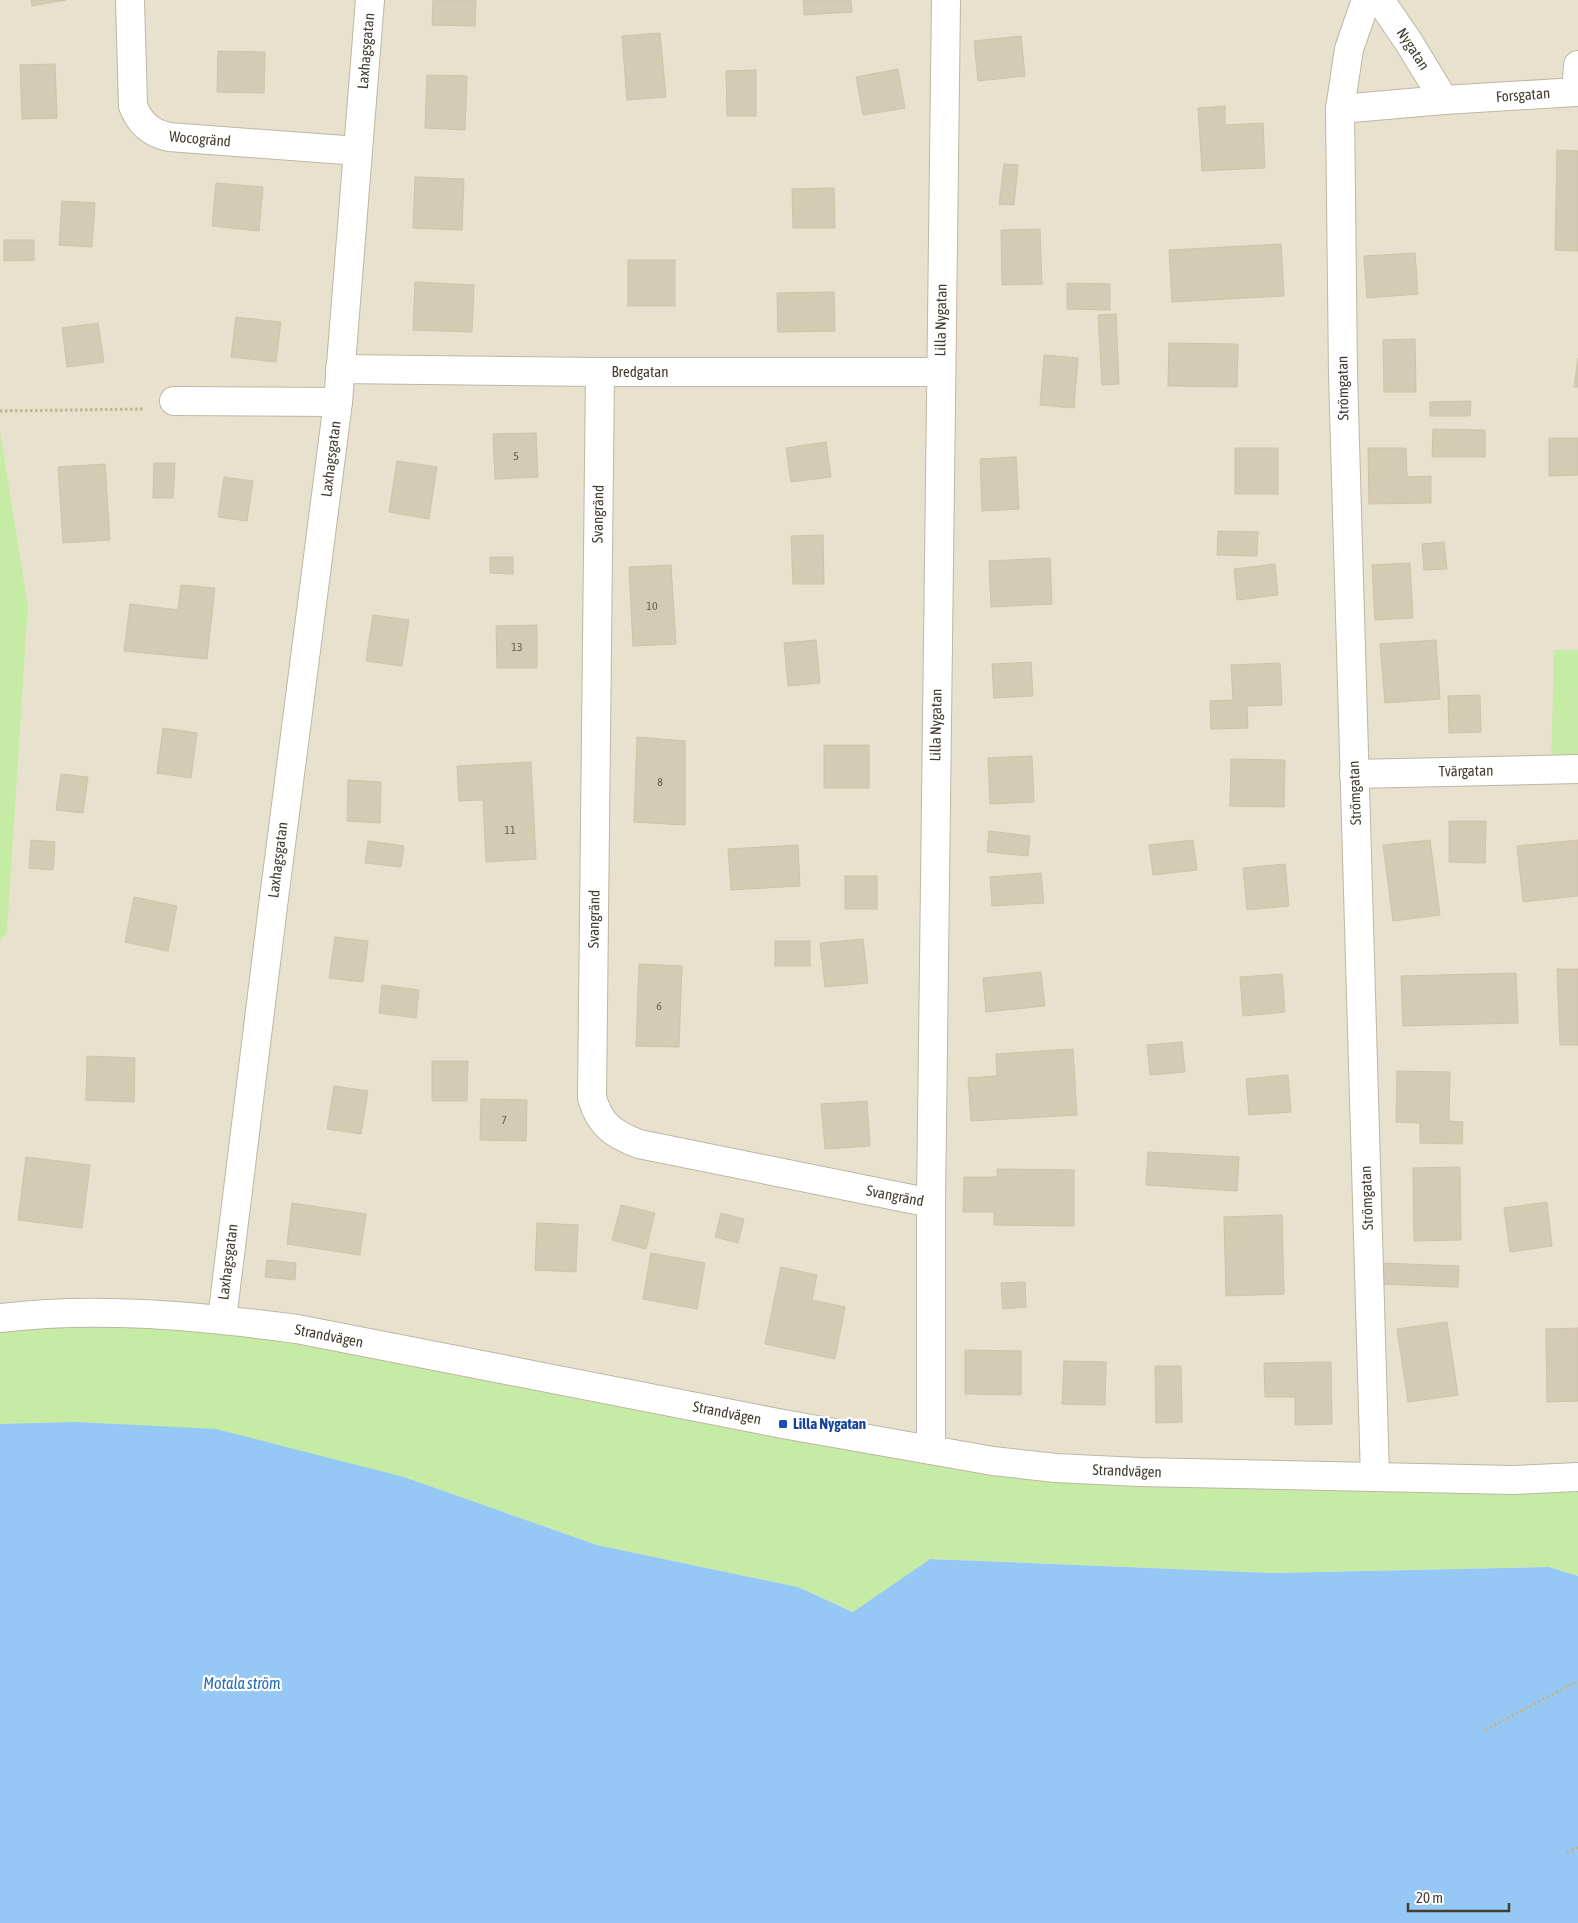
<svg xmlns="http://www.w3.org/2000/svg" width="1578" height="1923" viewBox="0 0 1578 1923" font-family="'Asap Condensed',sans-serif">
  <rect width="100%" height="100%" fill="#f2eee1"/>
  <polygon fill="#e7e1ce" points="0,0 1578,0 1578,1481 1133,1483 0,1322 0,940 7,932 28,606 0,430"/>
  <g fill="#c6eba5">
    <polygon points="0,430 28,606 7,933 0,940"/>
    <polygon points="1554,650 1578,650 1578,771 1551,772"/>
    <polygon points="222,1318 914,1454 1578,1481 1578,1576 1549,1567 1275,1573 930,1559 854,1612 798,1587 597,1545 404,1477 0,1424 0,1322"/>
  </g>
  <polygon fill="#96c8f6" points="76,1422 216,1429 404,1477 597,1545 798,1587 853,1612 930,1559 1275,1573 1549,1567 1578,1576 1578,1923 0,1923 0,1424"/>
  <g fill="#d4cbb5" stroke="#d0c3a8">
    <polygon points="31,0 66,0 32,6"/>
    <polygon points="433,0 476,0 475,26 432,25"/>
    <polygon points="803,0 851,0 852,12 804,15"/>
    <polygon points="660,33 666,97 627,100 622,36"/>
    <polygon points="1021,36 1025,76 978,81 974,41"/>
    <polygon points="218,51 265,52 264,93 217,92"/>
    <polygon points="55,64 57,118 22,119 20,65"/>
    <polygon points="898,69 905,108 863,115 856,77"/>
    <polygon points="756,70 756,116 727,116 726,71"/>
    <polygon points="427,75 467,76 465,130 425,128"/>
    <polygon points="1225,106 1225,125 1263,123 1265,168 1202,171 1198,108"/>
    <polygon points="1557,150 1578,151 1578,251 1555,250"/>
    <polygon points="1004,164 1018,165 1014,205 999,204"/>
    <polygon points="415,177 464,179 462,230 413,228"/>
    <polygon points="216,183 263,187 259,231 212,226"/>
    <polygon points="834,188 835,228 793,228 792,189"/>
    <polygon points="62,201 95,203 92,247 59,245"/>
    <polygon points="1040,229 1042,284 1002,285 1001,230"/>
    <polygon points="4,240 34,240 34,260 4,261"/>
    <polygon points="1281,244 1284,296 1172,302 1169,250"/>
    <polygon points="1415,253 1418,294 1367,298 1364,256"/>
    <rect x="628" y="260" width="47" height="46"/>
    <polygon points="415,282 474,285 472,332 413,330"/>
    <polygon points="1067,283 1110,284 1110,310 1067,309"/>
    <polygon points="834,292 835,331 778,332 777,293"/>
    <polygon points="1116,314 1119,384 1102,385 1098,315"/>
    <polygon points="236,317 281,322 276,362 231,357"/>
    <polygon points="98,323 104,362 67,367 62,328"/>
    <polygon points="1415,339 1416,392 1384,392 1383,340"/>
    <polygon points="1169,343 1238,344 1237,387 1168,386"/>
    <polygon points="1044,355 1078,358 1074,408 1040,405"/>
    <polygon points="1578,358 1578,387 1574,387"/>
    <polygon points="1471,401 1470,416 1430,416 1430,402"/>
    <polygon points="1433,429 1485,430 1485,457 1432,457"/>
    <polygon points="536,433 538,477 495,479 493,434"/>
    <polygon points="1549,438 1578,438 1578,475 1549,476"/>
    <polygon points="826,442 831,477 791,482 786,448"/>
    <rect x="1235" y="448" width="43" height="46"/>
    <polygon points="1368,448 1406,448 1407,477 1431,476 1431,503 1369,504"/>
    <polygon points="1016,457 1019,509 982,511 980,459"/>
    <polygon points="397,461 437,467 429,519 389,512"/>
    <polygon points="154,463 175,463 173,498 153,498"/>
    <polygon points="105,464 110,540 63,543 58,467"/>
    <polygon points="224,477 253,481 247,521 218,517"/>
    <polygon points="1218,531 1258,532 1257,556 1217,555"/>
    <polygon points="823,535 824,584 793,584 791,536"/>
    <polygon points="1444,542 1447,569 1424,570 1422,544"/>
    <polygon points="490,557 513,557 513,574 490,573"/>
    <polygon points="1050,558 1052,604 991,607 989,561"/>
    <polygon points="1410,563 1413,618 1375,620 1372,565"/>
    <polygon points="1275,564 1278,595 1237,600 1234,569"/>
    <polygon points="671,565 676,644 633,646 629,567"/>
    <polygon points="181,585 215,588 207,659 124,651 130,604 178,610"/>
    <polygon points="373,615 409,620 402,666 366,661"/>
    <polygon points="537,625 537,668 497,668 496,626"/>
    <polygon points="816,640 820,683 788,686 784,643"/>
    <polygon points="1436,640 1440,699 1385,703 1380,644"/>
    <polygon points="1031,662 1033,696 994,698 992,664"/>
    <polygon points="1280,663 1282,705 1247,706 1248,728 1211,729 1210,701 1233,700 1231,665"/>
    <polygon points="1480,695 1481,732 1449,733 1448,696"/>
    <polygon points="163,728 197,733 191,778 157,773"/>
    <polygon points="637,737 685,741 685,825 634,822"/>
    <rect x="824" y="745" width="45" height="43"/>
    <polygon points="1032,756 1034,802 990,804 988,758"/>
    <polygon points="1231,759 1285,760 1284,807 1230,806"/>
    <polygon points="531,762 536,859 486,862 483,800 459,801 457,766"/>
    <polygon points="61,774 88,777 83,813 56,810"/>
    <polygon points="348,780 381,782 380,823 347,821"/>
    <polygon points="1449,821 1486,821 1485,863 1449,862"/>
    <polygon points="989,831 1030,836 1028,856 987,852"/>
    <polygon points="31,840 55,842 53,870 29,868"/>
    <polygon points="1193,840 1197,870 1153,875 1149,845"/>
    <polygon points="1430,840 1440,915 1393,921 1383,845"/>
    <polygon points="1578,840 1578,896 1523,902 1517,846"/>
    <polygon points="368,841 404,846 401,867 365,863"/>
    <polygon points="798,845 800,886 731,890 728,849"/>
    <polygon points="1285,864 1289,906 1247,910 1243,868"/>
    <polygon points="1041,873 1044,903 992,906 990,877"/>
    <rect x="845" y="876" width="32" height="33"/>
    <polygon points="134,897 177,906 168,951 125,942"/>
    <polygon points="335,937 368,941 363,982 329,978"/>
    <polygon points="863,939 868,983 825,987 820,943"/>
    <rect x="775" y="941" width="35" height="25"/>
    <polygon points="639,964 682,966 679,1047 636,1046"/>
    <polygon points="1557,969 1578,969 1578,1045 1560,1045"/>
    <polygon points="1041,972 1045,1006 986,1012 983,978"/>
    <polygon points="1516,973 1518,1023 1403,1026 1401,976"/>
    <polygon points="1282,974 1285,1012 1243,1016 1240,977"/>
    <polygon points="382,985 419,990 416,1018 379,1013"/>
    <polygon points="1182,1042 1185,1072 1150,1075 1147,1045"/>
    <polygon points="1073,1049 1077,1115 971,1121 968,1078 997,1076 996,1054"/>
    <polygon points="87,1056 135,1058 134,1102 86,1100"/>
    <polygon points="432,1061 468,1061 467,1101 432,1101"/>
    <polygon points="1397,1071 1450,1072 1449,1121 1463,1122 1462,1144 1420,1143 1420,1123 1396,1122"/>
    <polygon points="1288,1075 1291,1112 1249,1115 1246,1079"/>
    <polygon points="334,1086 368,1091 361,1134 327,1129"/>
    <polygon points="481,1099 527,1100 526,1141 480,1140"/>
    <polygon points="867,1101 870,1146 825,1149 821,1104"/>
    <polygon points="1148,1152 1239,1157 1237,1191 1146,1185"/>
    <polygon points="26,1157 90,1165 82,1228 18,1220"/>
    <polygon points="1460,1167 1461,1240 1414,1241 1413,1168"/>
    <polygon points="997,1169 1074,1170 1074,1226 994,1225 994,1212 963,1212 964,1177 997,1177"/>
    <polygon points="1547,1202 1552,1246 1510,1252 1504,1208"/>
    <polygon points="292,1203 366,1214 360,1255 287,1244"/>
    <polygon points="621,1205 655,1213 646,1249 612,1240"/>
    <polygon points="721,1213 744,1219 738,1243 715,1237"/>
    <polygon points="1282,1215 1284,1294 1226,1296 1224,1217"/>
    <polygon points="537,1223 578,1225 576,1272 535,1270"/>
    <polygon points="651,1253 705,1263 697,1309 643,1299"/>
    <polygon points="267,1260 296,1263 295,1280 265,1277"/>
    <polygon points="1381,1263 1459,1266 1458,1287 1380,1284"/>
    <polygon points="781,1267 817,1275 812,1300 845,1307 835,1359 765,1344"/>
    <polygon points="1025,1282 1026,1307 1003,1309 1001,1283"/>
    <polygon points="1447,1322 1458,1395 1408,1402 1397,1329"/>
    <polygon points="1578,1328 1578,1401 1547,1402 1546,1329"/>
    <polygon points="965,1350 1021,1351 1021,1395 965,1394"/>
    <polygon points="1064,1361 1106,1362 1105,1405 1062,1404"/>
    <polygon points="1331,1362 1332,1424 1295,1425 1295,1397 1265,1397 1264,1363"/>
    <polygon points="1155,1366 1181,1366 1182,1422 1156,1423"/>
  </g>
  <g fill="none" stroke-linecap="round" stroke-linejoin="round">
    <g stroke="#beb7a3" stroke-width="30">
      <g id="minor">
        <path d="M130 0 133 106C140 123 150 133 169 137L358 151"/>
        <polyline points="1366,0 1349,49 1340,109 1343,374 1375,1477"/>
        <polyline points="1380,0 1408,41 1444,100"/>
        <polyline points="1340,109 1444,100 1576,92 1578,65"/>
        <polyline points="340,369 600,372 940,372"/>
        <path d="M600 372 592 1098C600 1125 613 1134 639 1144L931 1203"/>
        <polyline points="174,401 338,402"/>
        <polyline points="1354,774 1578,769"/>
        <path d="M0 1318C99 1306 198 1316 297 1329L783 1424 993 1461 1056 1468 1139 1472 1513 1480 1578 1477"/>
        <polyline points="222,1319 273,906 338,402 370,0"/>
        <polyline points="931,1450 931,1203 946,0"/>
      </g>
    </g>
    <g stroke="#c1b493" stroke-width="3" stroke-dasharray="2.5 2.5" stroke-linecap="butt">
      <polyline points="0,411 144,409"/>
      <polyline points="1485,1730 1578,1681"/>
      <polyline points="1567,1853 1578,1847"/>
    </g>
    <use href="#minor" stroke="#fff" stroke-width="28"/>
  </g>
  <rect fill="#1a4fb4" stroke="#fff" stroke-width="2" x="778" y="1419" width="10" height="10" rx="2.5"/>
  <g text-anchor="middle" stroke-width="4.5" stroke-linejoin="round" paint-order="stroke">
    <g font-size="12" fill="#686152">
      <text x="516" y="460">5</text>
      <text x="652" y="610">10</text>
      <text x="517" y="651">13</text>
      <text x="660" y="786">8</text>
      <text x="510" y="834">11</text>
      <text x="659" y="1010">6</text>
      <text x="504" y="1124">7</text>
    </g>
    <g font-size="15" fill="#443e31" stroke="#fff">
      <text transform="translate(1413 49) rotate(57)" y="5">Nygatan</text>
      <text transform="translate(366 51) rotate(-85)" y="5">Laxhagsgatan</text>
      <text transform="translate(1523 95) rotate(-4)" y="5">Forsgatan</text>
      <text transform="translate(200 139) rotate(5)" y="5">Wocogränd</text>
      <text transform="translate(941 320) rotate(-89)" y="5">Lilla Nygatan</text>
      <text x="640" y="377">Bredgatan</text>
      <text transform="translate(1343 388) rotate(-91)" y="5">Strömgatan</text>
      <text transform="translate(331 459) rotate(-83)" y="5">Laxhagsgatan</text>
      <text transform="translate(598 514) rotate(-89)" y="5">Svangränd</text>
      <text transform="translate(936 725) rotate(-89)" y="5">Lilla Nygatan</text>
      <text transform="translate(1466 771) rotate(-1)" y="5">Tvärgatan</text>
      <text transform="translate(1355 793) rotate(-92)" y="5">Strömgatan</text>
      <text transform="translate(278 860) rotate(-83)" y="5">Laxhagsgatan</text>
      <text transform="translate(594 919) rotate(-89)" y="5">Svangränd</text>
      <text transform="translate(895 1196) rotate(11)" y="5">Svangränd</text>
      <text transform="translate(1367 1198) rotate(-92)" y="5">Strömgatan</text>
      <text transform="translate(228 1262) rotate(-83)" y="5">Laxhagsgatan</text>
      <text transform="translate(329 1336) rotate(11)" y="5">Strandvägen</text>
      <text transform="translate(727 1413) rotate(11)" y="5">Strandvägen</text>
      <text transform="translate(1127 1471) rotate(2)" y="5">Strandvägen</text>
    </g>
    <g font-size="15" font-weight="bold" fill="#164399" stroke="#fff" text-anchor="start">
      <text x="793" y="1429">Lilla Nygatan</text>
    </g>
    <g font-size="16" font-style="italic" fill="#226eb7" stroke="#fff">
      <text x="242" y="1689">Motala ström</text>
    </g>
  </g>
  <path d="M1408 1903v8h101v-8" fill="none" stroke="#443e31" stroke-width="2.5"/>
  <text x="1416" y="1903" font-size="15" fill="#443e31" stroke="#ffffff" stroke-width="4" paint-order="stroke">20 m</text>
</svg>
